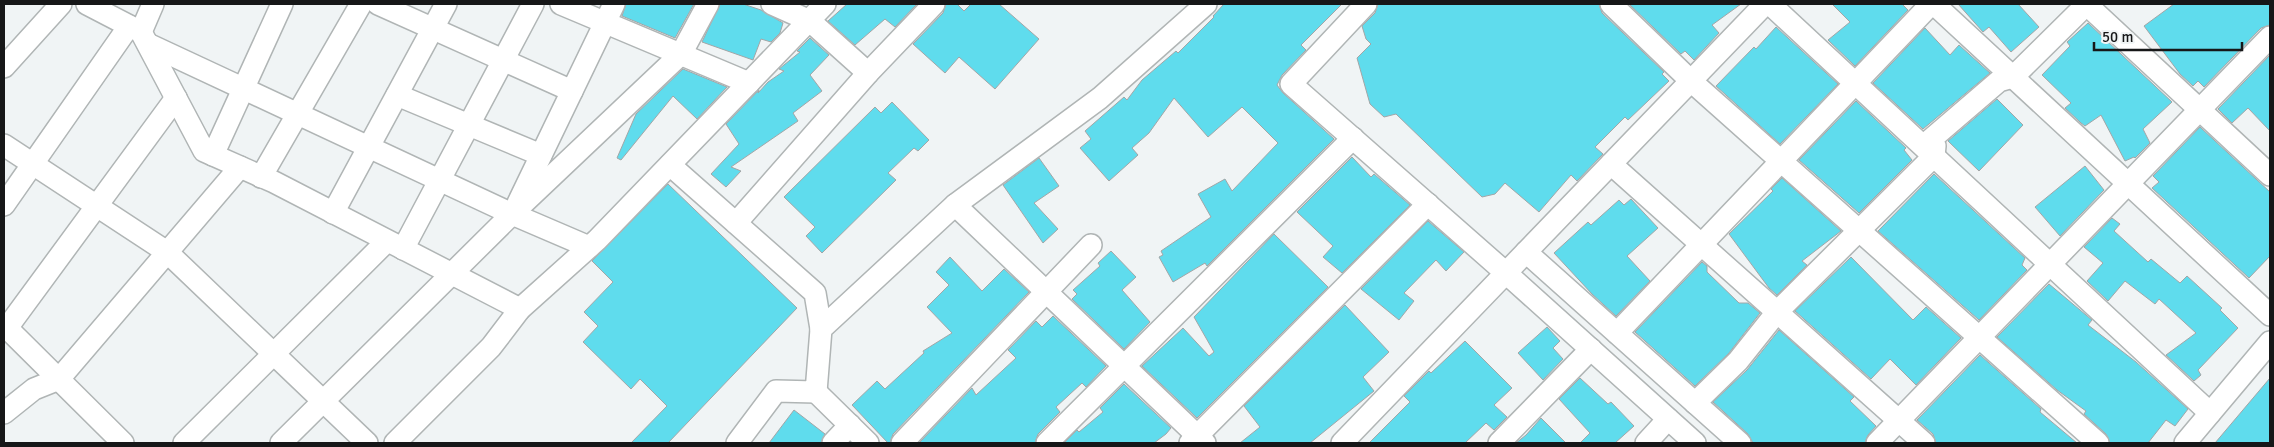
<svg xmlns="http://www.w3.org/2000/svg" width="2274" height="447" viewBox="0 0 2274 447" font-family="Signika,sans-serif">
  <rect width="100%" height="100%" fill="#f0f4f5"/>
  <g fill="#5fdced" stroke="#a2a6a7">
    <polygon points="626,4 694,4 675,38 622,16"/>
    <polygon points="720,4 743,4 761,10 783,23 780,33 771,42 761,39 753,60 702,42"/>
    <polygon points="847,4 917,4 895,27 885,19 855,45 828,21"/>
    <polygon points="946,4 957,4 964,11 971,4 999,4 1039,39 995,89 959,57 945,73 913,44 943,13"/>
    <polygon points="1224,4 1342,4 1301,45 1306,50 1282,75 1277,85 1283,93 1334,139 1207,266 1205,263 1173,282 1159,257 1163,255 1161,251 1211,217 1198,194 1225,179 1232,191 1278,143 1242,107 1208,137 1174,98 1149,133 1132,148 1138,155 1109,181 1080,148 1091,139 1085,131 1124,97 1127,100 1142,80 1176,51 1178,53 1214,17 1213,16"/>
    <polygon points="1378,4 1599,4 1602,13 1664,72 1662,74 1669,81 1628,120 1625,117 1595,147 1603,154 1577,181 1571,175 1539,212 1505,183 1495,194 1482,197 1396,114 1384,117 1370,104 1357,58 1371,44 1366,39 1362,26 1375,13"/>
    <polygon points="1629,4 1741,4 1712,25 1719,33 1694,60 1685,51 1681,54"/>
    <polygon points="1832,4 1902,4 1908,10 1855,66 1828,40 1850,22"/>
    <polygon points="1958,4 2018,4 2039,27 2011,52 1989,27 1983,32"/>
    <polygon points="2174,4 2270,4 2270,25 2261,28 2204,87 2198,81 2193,86 2180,74 2144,26"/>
    <polygon points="2088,23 2172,102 2143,129 2150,143 2135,158 2134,157 2125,161 2101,115 2085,126 2081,123 2065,108 2071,103 2042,75 2070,46 2067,42"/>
    <polygon points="1776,27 1838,84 1780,144 1716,86 1754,47 1756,49"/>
    <polygon points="1925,28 1950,55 1959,45 1990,73 1923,129 1873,83"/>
    <polygon points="810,38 829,55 810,75 822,91 793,113 798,121 731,167 741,171 726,187 711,174 739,144 726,124 759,90 758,93 768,82 784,71 779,69 800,52 797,51"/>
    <polygon points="2270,55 2270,131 2248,108 2232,123 2218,109"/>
    <polygon points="683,69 727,87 697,119 673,96 621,160 617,158 636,114"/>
    <polygon points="1997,99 2023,125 1979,171 1948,141"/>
    <polygon points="1856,101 1906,148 1904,150 1912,160 1859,213 1799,160"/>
    <polygon points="892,102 929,140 918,151 914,148 888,173 896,180 822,253 806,236 815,227 784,197 875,107 881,113"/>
    <polygon points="2200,127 2270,192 2270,256 2249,278 2152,188 2159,182 2153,176"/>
    <polygon points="1352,157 1371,177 1374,174 1410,205 1342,273 1323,257 1333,246 1297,212"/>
    <polygon points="1039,158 1059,186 1034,203 1058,229 1043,243 1003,185"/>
    <polygon points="2085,166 2104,190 2060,236 2035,207"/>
    <polygon points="1934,174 2025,258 2022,265 2027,270 1979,320 1878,231"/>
    <polygon points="1782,178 1841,231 1802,261 1807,265 1777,295 1769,288 1729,234 1773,191 1771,189"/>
    <polygon points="668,184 797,308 668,443 631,443 667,406 640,379 631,389 583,342 598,326 584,312 613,282 592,261"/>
    <polygon points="1631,199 1658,228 1627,256 1650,281 1616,316 1592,294 1554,253 1588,222 1591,225 1619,200 1624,205"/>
    <polygon points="2112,218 2120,224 2114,231 2148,262 2151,259 2180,283 2187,276 2222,308 2220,310 2238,328 2198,370 2201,375 2194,381 2166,355 2196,333 2159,299 2155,304 2125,281 2108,301 2087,281 2103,263 2084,247"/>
    <polygon points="1428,221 1464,252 1446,271 1436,260 1404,293 1414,301 1399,320 1361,289"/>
    <polygon points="1274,234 1328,287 1197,418 1142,366 1183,328 1209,356 1214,352 1194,317"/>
    <polygon points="1111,251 1136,277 1122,290 1150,322 1124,349 1072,299 1077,294 1073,290 1100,266 1098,263"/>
    <polygon points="950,257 982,291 1004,269 1029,292 893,434 890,443 888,443 852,405 877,381 885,389 924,353 923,351 952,333 927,307 949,285 936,272"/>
    <polygon points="1851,257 1913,320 1926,307 1961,338 1916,385 1890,359 1871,379 1795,311"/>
    <polygon points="1702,262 1707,266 1707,272 1739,303 1748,303 1760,313 1729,353 1695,386 1635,332"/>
    <polygon points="2049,284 2092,320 2088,325 2136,362 2188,409 2175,426 2166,420 2148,443 2110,443 2106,434 2084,414 2086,411 2057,390 1997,337"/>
    <polygon points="1345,305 1389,352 1363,377 1374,391 1310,443 1240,443 1260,427 1244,406"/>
    <polygon points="1053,316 1106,366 1086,387 1082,383 1056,407 1060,412 1038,434 1035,443 919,443 972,388 976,395 1016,358 1008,350 1036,321 1042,327"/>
    <polygon points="1547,327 1560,341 1553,348 1563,359 1543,380 1518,353"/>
    <polygon points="1779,330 1854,397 1850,401 1876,426 1868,435 1865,443 1753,443 1748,434 1713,402 1747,370"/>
    <polygon points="1465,341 1512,388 1494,405 1507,417 1494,430 1486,423 1465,443 1369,443 1410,402 1404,396 1429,371 1431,373"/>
    <polygon points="1980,355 2041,409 2040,412 2077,443 1936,443 1933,434 1917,420"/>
    <polygon points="1580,378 1608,404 1611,402 1634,426 1615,443 1580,443 1590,433 1559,399"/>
    <polygon points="2270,378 2270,443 2215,443"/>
    <polygon points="1124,384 1171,428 1166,434 1154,443 1064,443 1077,430 1079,432 1103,412 1100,408"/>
    <polygon points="794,410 825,434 821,443 769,443"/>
    <polygon points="1541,418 1566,443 1516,443 1526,435"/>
  </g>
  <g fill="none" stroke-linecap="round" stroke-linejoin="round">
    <g stroke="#b0b5b5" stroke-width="24">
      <g id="minor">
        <polyline points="87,4 141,32 204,151 274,182 520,309"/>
        <polyline points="378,4 572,91"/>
        <polyline points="561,4 749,83"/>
        <polyline points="772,4 810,21 868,73 934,4"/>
        <polyline points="1366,4 1291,84 1506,273 1695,443"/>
        <polyline points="1611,4 1691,81 2098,443"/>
        <polyline points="1770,4 2210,413"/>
        <polyline points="1934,4 2270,315"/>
        <polyline points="2086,4 2270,175"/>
        <polyline points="141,32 153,4"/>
        <polyline points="148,44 512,214 589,247"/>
        <polyline points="4,67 61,4"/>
        <polyline points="397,95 541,155"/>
        <polyline points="4,145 167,252 367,443"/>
        <polyline points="213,155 282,4"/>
        <polyline points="1611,164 1924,443"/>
        <polyline points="670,165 815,293 821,329"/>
        <polyline points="261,177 361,4"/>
        <polyline points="518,203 614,4"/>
        <polyline points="4,205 129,26"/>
        <polyline points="955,205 1205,443"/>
        <polyline points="333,213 446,4"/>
        <polyline points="736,223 868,73"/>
        <polyline points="403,249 533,4"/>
        <polyline points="1526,252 1740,443"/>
        <polyline points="4,325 123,443"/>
        <polyline points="7,328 176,98"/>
        <polyline points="1617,333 1931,4"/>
        <polyline points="816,392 868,443"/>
        <polyline points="1695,403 1738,361 1777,312 1934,156 1935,146 1929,141 1999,81 2013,77 2087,4"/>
        <polyline points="4,413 34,389 59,379 240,167"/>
        <polyline points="184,443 387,241"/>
        <polyline points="281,443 512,214 681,54 708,4"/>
        <polyline points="395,443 491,347 520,309 597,240 825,4"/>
        <polyline points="737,443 776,391 816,392 821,329 955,205 1100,98 1206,4"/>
        <polyline points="833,443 850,425"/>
        <polyline points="902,443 1091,245"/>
        <polyline points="1047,443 1353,138"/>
        <polyline points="1190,443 1428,204"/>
        <polyline points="1342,443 1765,4"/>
        <polyline points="1499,443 1591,349"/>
        <polyline points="1646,443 1668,419"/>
        <polyline points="1877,443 2270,37"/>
        <polyline points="2185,443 2270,342"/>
      </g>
    </g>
    <use href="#minor" stroke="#fff" stroke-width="21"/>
  </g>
  <rect width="2274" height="447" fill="none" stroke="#161718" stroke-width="10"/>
  <path d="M2094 42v8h148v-8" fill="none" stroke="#161718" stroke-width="2.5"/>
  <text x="2102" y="42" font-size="15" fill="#161718" stroke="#f0f4f5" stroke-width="4" paint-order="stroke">50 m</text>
</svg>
